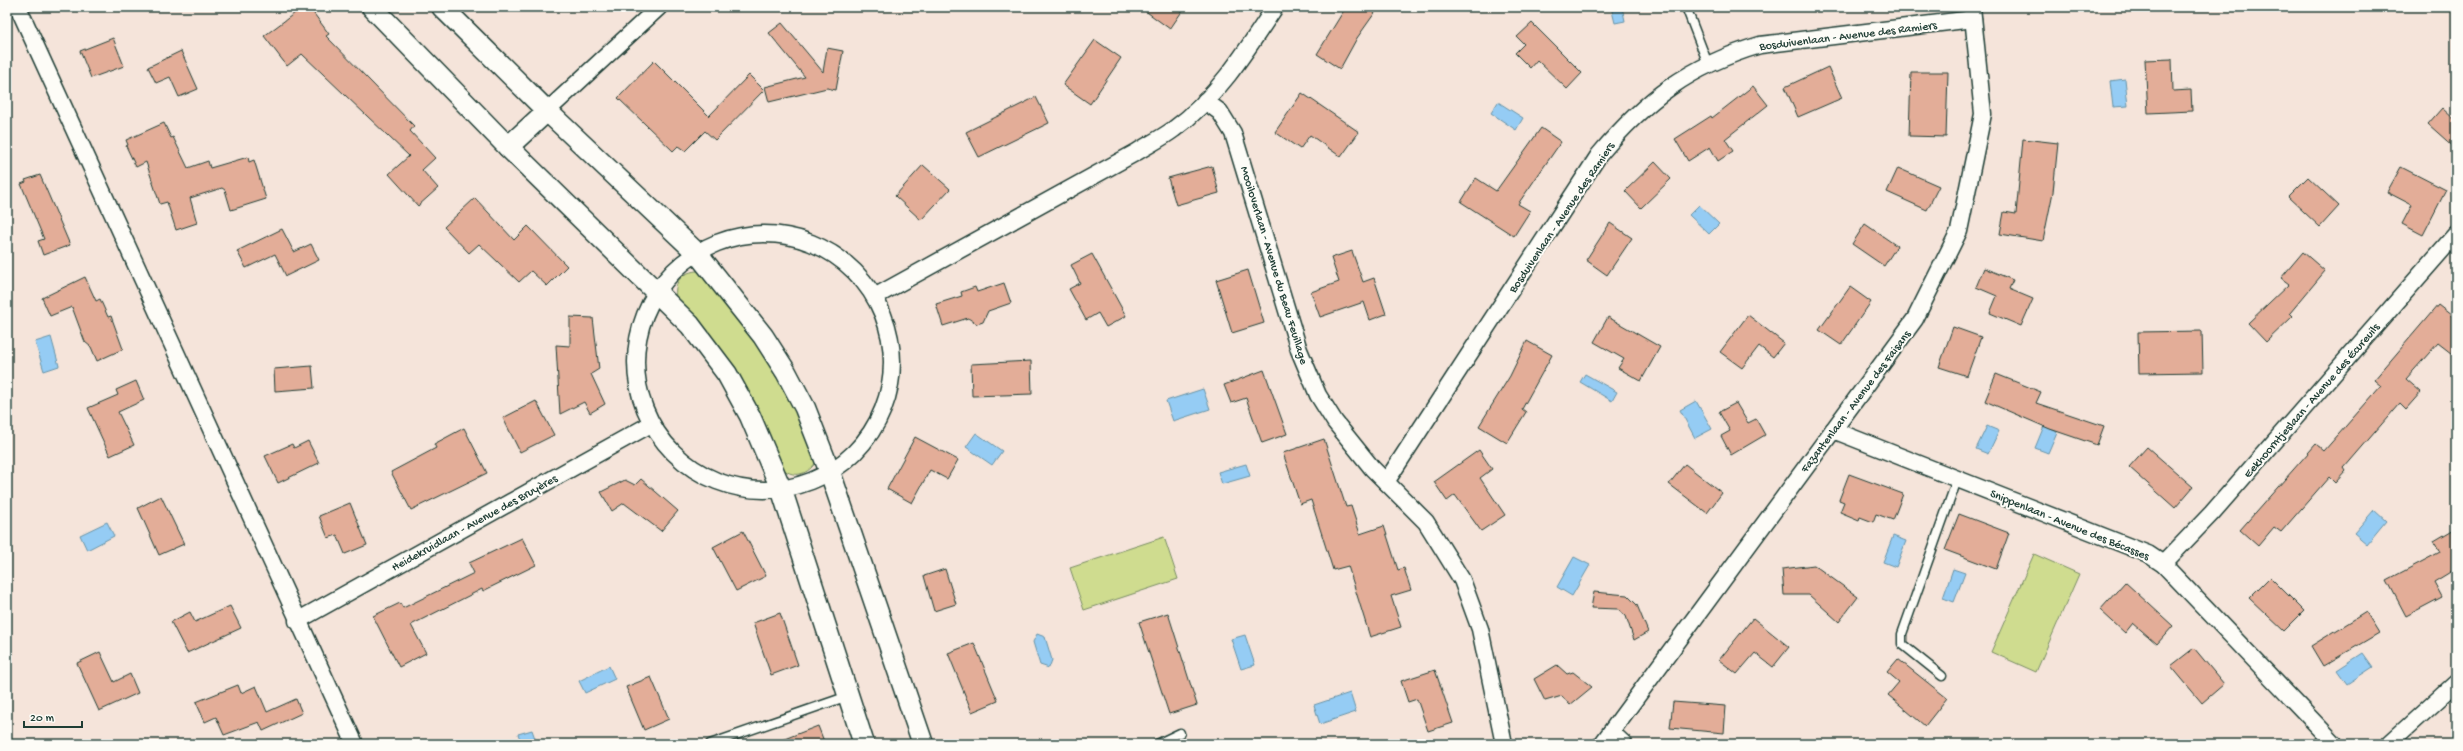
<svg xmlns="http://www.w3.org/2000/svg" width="2463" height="751" viewBox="0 0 2463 751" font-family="'Gochi Hand',sans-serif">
  <rect width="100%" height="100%" fill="#f5e4da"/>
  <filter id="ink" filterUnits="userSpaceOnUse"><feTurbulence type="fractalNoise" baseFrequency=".025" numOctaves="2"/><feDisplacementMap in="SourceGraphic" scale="8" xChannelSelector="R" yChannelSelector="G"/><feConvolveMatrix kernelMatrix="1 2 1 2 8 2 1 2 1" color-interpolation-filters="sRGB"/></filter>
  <g filter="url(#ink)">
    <g fill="#cfdc8f" stroke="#778c62">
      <path d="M696 271H700L730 301 790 393 816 462C808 474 795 479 783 469L676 298C674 283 680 273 696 271Z"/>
      <polygon points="1164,537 1178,579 1084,610 1070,568"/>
      <polygon points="2034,554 2079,574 2036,672 1991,652"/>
    </g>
    <g fill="#95ccf4" stroke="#6693a7">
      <polygon points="1611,7 1622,7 1625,21 1615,23"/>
      <polygon points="2125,79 2128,106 2113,107 2110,81"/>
      <polygon points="1498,102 1523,118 1516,130 1491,113"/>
      <polygon points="1699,205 1719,224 1709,234 1689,215"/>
      <polygon points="51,337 59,366 44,371 35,342"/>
      <polygon points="1585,374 1617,392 1612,401 1580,382"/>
      <polygon points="1203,389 1210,409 1173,421 1166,401"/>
      <polygon points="1696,401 1712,429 1695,438 1680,410"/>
      <polygon points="1987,426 1999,431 1988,454 1976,449"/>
      <polygon points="2044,426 2057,432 2048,453 2035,448"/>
      <polygon points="976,433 1002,451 992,465 966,447"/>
      <polygon points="1246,464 1250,476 1222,484 1218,472"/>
      <polygon points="2374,510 2386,521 2367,544 2354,533"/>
      <polygon points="107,522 114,536 87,550 80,535"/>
      <polygon points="1893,536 1906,541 1896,567 1883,562"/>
      <polygon points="1574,557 1590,565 1572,596 1557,587"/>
      <polygon points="1953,569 1965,573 1954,602 1943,598"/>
      <polygon points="1037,634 1045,637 1052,660 1049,668 1040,665 1033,642"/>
      <polygon points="1245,635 1255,665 1241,669 1231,639"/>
      <polygon points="2363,653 2373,667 2347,684 2337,670"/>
      <polygon points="609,666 615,679 585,693 579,681"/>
      <polygon points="1350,693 1356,712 1320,724 1314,705"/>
      <polygon points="532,730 537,744 522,744 518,734"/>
    </g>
    <g fill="#e3ad98" stroke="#1f3d34">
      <polygon points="303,7 309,7 329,34 326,36 414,126 410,131 435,158 422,170 438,188 418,206 389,174 409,156 302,54 287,66 264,36"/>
      <polygon points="1140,7 1185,7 1170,29"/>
      <polygon points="1346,7 1379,7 1357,38 1340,69 1317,54"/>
      <polygon points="782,23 823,72 827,48 843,51 836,90 827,88 769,102 765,87 805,77 769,33"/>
      <polygon points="1532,23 1582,73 1567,89 1537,60 1530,68 1515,53 1524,44 1517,37"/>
      <polygon points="113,38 124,66 91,78 80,51"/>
      <polygon points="1095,40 1121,58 1090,104 1063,85"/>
      <polygon points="181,51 198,89 179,97 170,77 156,83 148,67"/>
      <polygon points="2172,59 2173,91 2191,90 2192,111 2148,113 2145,60"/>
      <polygon points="654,61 709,116 749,75 764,90 715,140 705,131 685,151 678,146 673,151 618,98"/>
      <polygon points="1828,67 1842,98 1798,117 1785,87"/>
      <polygon points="1911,72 1948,72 1946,137 1909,136"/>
      <polygon points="1753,86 1768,105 1725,139 1733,151 1718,161 1710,147 1688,161 1675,139 1711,116 1712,118"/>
      <polygon points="1302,93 1359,132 1341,157 1310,135 1300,149 1275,132"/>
      <polygon points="1036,97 1049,123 979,157 966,132"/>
      <polygon points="2442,108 2456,121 2456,149 2428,124"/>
      <polygon points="164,123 171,138 173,137 188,168 208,161 210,168 248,157 249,162 254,160 266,199 231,210 225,190 222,188 190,198 197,223 176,230 167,202 160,204 146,162 136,167 126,146 128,145 126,140"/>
      <polygon points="1541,128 1561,142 1518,204 1530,211 1514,236 1461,202 1476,178 1496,191"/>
      <polygon points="2023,139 2058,143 2053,192 2043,241 2000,234 2004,212 2016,214"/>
      <polygon points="1655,162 1671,179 1641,208 1625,191"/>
      <polygon points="923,165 950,189 921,220 895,196"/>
      <polygon points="1212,166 1219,193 1176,205 1168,178"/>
      <polygon points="2401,167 2446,190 2423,235 2402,224 2412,205 2387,192"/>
      <polygon points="1898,168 1939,186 1927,210 1887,192"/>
      <polygon points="40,175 70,245 43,255 38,241 44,239 21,184 26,182 25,180"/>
      <polygon points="2308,177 2339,206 2320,227 2288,197"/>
      <polygon points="475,198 514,240 528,226 567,266 547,286 531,271 519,282 479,244 469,253 444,227"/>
      <polygon points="1610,223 1632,238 1607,275 1586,260"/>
      <polygon points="1865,224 1897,246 1884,266 1852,244"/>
      <polygon points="282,229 294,252 311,244 319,260 286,276 275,254 246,268 237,251"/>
      <polygon points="1352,251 1363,282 1374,278 1386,314 1370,320 1364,302 1320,317 1311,292 1339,282 1331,258"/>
      <polygon points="2303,252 2325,271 2290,313 2293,316 2266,342 2248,323 2289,284 2281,278"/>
      <polygon points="1092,254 1126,316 1106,327 1098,313 1086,320 1069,289 1080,283 1071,265"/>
      <polygon points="1984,268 2013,280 2009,289 2033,299 2021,326 1990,313 1997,296 1976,287"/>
      <polygon points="1248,270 1264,323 1232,333 1216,280"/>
      <polygon points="85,277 96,301 100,299 108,317 111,316 123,349 97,361 91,347 85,342 72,307 50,316 42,298"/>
      <polygon points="1004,283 1011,303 988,311 983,322 977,324 968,318 943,326 936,304 962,296 961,292 975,287 977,292"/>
      <polygon points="1850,287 1871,302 1841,345 1819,330"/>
      <polygon points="2438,305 2456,319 2456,357 2438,343 2406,379 2421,392 2406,409 2400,403 2344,468 2346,471 2335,483 2329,477 2281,532 2274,527 2258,546 2240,530 2316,444 2324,451 2381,386 2374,380"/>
      <polygon points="1748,315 1784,343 1773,357 1759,346 1742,368 1720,352"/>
      <polygon points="570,317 593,318 599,369 591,374 605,404 590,413 584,402 560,414 556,345 570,346"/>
      <polygon points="1608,317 1660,347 1641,381 1618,368 1624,359 1594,342"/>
      <polygon points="1953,327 1981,337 1967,376 1939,367"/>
      <polygon points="2202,331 2203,372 2139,373 2138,332"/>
      <polygon points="1527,341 1552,355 1522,409 1526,412 1507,443 1479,426 1510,376"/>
      <polygon points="1031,361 1032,394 972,396 971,364"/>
      <polygon points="312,366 314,388 275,391 274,369"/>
      <polygon points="1264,370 1287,434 1262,443 1246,398 1231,403 1224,385"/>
      <polygon points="1996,374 2041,392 2036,403 2104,426 2097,445 2050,429 1985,401"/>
      <polygon points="136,381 144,400 118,412 134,445 110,456 88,408 118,395 116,390"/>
      <polygon points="536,401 554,435 520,452 503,418"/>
      <polygon points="1736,403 1748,423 1756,419 1765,435 1731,455 1721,436 1730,431 1719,412"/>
      <polygon points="464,428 487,473 411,510 391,472 436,448 434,444"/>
      <polygon points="915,437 958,460 947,479 930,470 912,503 887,489"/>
      <polygon points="1324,439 1346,507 1351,506 1360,534 1384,526 1398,570 1404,568 1411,590 1391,596 1401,627 1370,637 1348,566 1333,570 1311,500 1300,504 1283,453"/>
      <polygon points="308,441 319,463 278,483 265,456 292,444 294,448"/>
      <polygon points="2147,447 2193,487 2175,508 2129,467"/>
      <polygon points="1479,450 1492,469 1480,478 1505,515 1481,531 1455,495 1447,501 1434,482"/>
      <polygon points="1685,464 1722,493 1707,513 1669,484"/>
      <polygon points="1849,474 1903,494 1893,520 1876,514 1873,522 1860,517 1859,520 1840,512 1844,502 1839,500"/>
      <polygon points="641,479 678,511 661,531 624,503 612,511 601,492 625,480 635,485"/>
      <polygon points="161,496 184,544 159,555 138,508"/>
      <polygon points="350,503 367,545 345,554 337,535 328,538 319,516"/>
      <polygon points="1959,514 2009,533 1996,569 1945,550"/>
      <polygon points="2456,528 2456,578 2452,571 2434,582 2442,597 2406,616 2387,580 2440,552 2434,541"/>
      <polygon points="743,531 766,576 736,591 713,547"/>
      <polygon points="522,538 536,565 483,591 482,589 411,625 426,653 399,667 373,616 400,603 403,608 474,573 469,563"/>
      <polygon points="1814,565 1858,597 1839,622 1809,595 1784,595 1782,569"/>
      <polygon points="945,569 956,604 934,611 924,576"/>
      <polygon points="2270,577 2304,611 2284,631 2249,598"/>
      <polygon points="2125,582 2173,626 2157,644 2133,623 2125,633 2100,610"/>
      <polygon points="1594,592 1627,595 1637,605 1648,632 1634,640 1626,616 1618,609 1591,608"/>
      <polygon points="230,606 241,628 187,653 171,622 190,612 195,622"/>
      <polygon points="2366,612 2379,633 2323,666 2311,646"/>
      <polygon points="780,613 798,665 771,675 753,623"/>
      <polygon points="1168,613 1197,705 1169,714 1139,622"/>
      <polygon points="1753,618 1789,647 1773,667 1755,653 1737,674 1719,660"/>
      <polygon points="974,643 998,701 972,712 948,653"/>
      <polygon points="2194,648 2224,684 2202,703 2171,666"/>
      <polygon points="100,652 114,682 130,674 138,693 99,711 77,663"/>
      <polygon points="1898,659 1947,698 1925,726 1888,695 1899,682 1887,672"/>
      <polygon points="1557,665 1567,674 1573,672 1592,687 1570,705 1562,696 1545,701 1534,679"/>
      <polygon points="1435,670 1453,723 1428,731 1417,699 1408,702 1401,681"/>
      <polygon points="651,677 669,719 644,730 626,687"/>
      <polygon points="238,685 241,693 256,686 267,712 296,699 302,713 263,731 259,722 224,735 216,717 205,722 196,702"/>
      <polygon points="1673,702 1726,706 1724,733 1670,728"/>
      <polygon points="818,726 825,744 774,744 774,743"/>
    </g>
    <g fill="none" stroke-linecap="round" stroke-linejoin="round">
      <g stroke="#1f3d34" stroke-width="11">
        <g id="service">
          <polyline points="1686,7 1708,64"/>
          <polyline points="1942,676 1902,644 1902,634 1957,480"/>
          <polyline points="710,744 848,696"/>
          <polyline points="1157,744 1180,733"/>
        </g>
      </g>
      <g stroke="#1f3d34" stroke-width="19">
        <g id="minor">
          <polyline points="18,7 355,744"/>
          <polyline points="1205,101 1220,112 1233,133 1299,350 1318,395 1335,422 1372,468 1426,522 1462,580 1480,629 1504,744"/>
          <polyline points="547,111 659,7"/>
          <circle cx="764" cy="362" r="128"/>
          <path d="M876 296 1135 153C1148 145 1162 138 1174 129 1216 99 1247 50 1275 7"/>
          <polyline points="1833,430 2148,554 2163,564 2335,744"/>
          <path d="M1386 482 1599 155C1646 99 1689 66 1760 45L1973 19"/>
          <polyline points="2163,564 2212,513 2456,234"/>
          <polyline points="297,621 651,424"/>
          <polyline points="1611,732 1624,744"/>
          <polyline points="1602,744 1915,319 1959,231 1983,114 1972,7"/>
          <polyline points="2389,744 2456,683"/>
        </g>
      </g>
      <g stroke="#1f3d34" stroke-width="23">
        <g id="tertiary">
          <polyline points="372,7 508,147 690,325 727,374 750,416 782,491 864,744"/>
          <polyline points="442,7 547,111 698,254 763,336 786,372 805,408 830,472 923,744"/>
          <polyline points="508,147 547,111"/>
        </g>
      </g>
      <use href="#service" stroke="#fdfcf7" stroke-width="8"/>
      <use href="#minor" stroke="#fdfcf7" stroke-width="16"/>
      <use href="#tertiary" stroke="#fdfcf7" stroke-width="20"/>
    </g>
  </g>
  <g text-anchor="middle" stroke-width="4" stroke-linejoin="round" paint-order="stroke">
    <g font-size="12" fill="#1f3d34" stroke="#fdfcf7">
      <text transform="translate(1848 35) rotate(-7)" y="4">Bosduivenlaan - Avenue des Ramiers</text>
      <text transform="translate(1561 217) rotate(-56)" y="4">Bosduivenlaan - Avenue des Ramiers</text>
      <text transform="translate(1275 265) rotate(73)" y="4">Mooiloverlaan - Avenue du Beau Feuillage</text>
      <text transform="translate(2311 400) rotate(-49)" y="4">Eekhoorntjeslaan - Avenue des Écureuils</text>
      <text transform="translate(1855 401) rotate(-53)" y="4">Fazantenlaan - Avenue des Faisans</text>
      <text transform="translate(474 522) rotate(-29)" y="4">Heidekruidlaan - Avenue des Bruyères</text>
      <text transform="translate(2070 524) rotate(22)" y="4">Snippenlaan - Avenue des Bécasses</text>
    </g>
  </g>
  <rect width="2463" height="751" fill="none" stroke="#fdfcf7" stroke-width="24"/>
  <rect x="12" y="12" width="2439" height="727" fill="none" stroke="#1f3d34" stroke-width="1.5" filter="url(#ink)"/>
  <path d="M24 721v6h58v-6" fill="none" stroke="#1f3d34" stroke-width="2"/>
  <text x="30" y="721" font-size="12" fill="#1f3d34" stroke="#fdfcf7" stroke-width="3" paint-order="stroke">20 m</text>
</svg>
